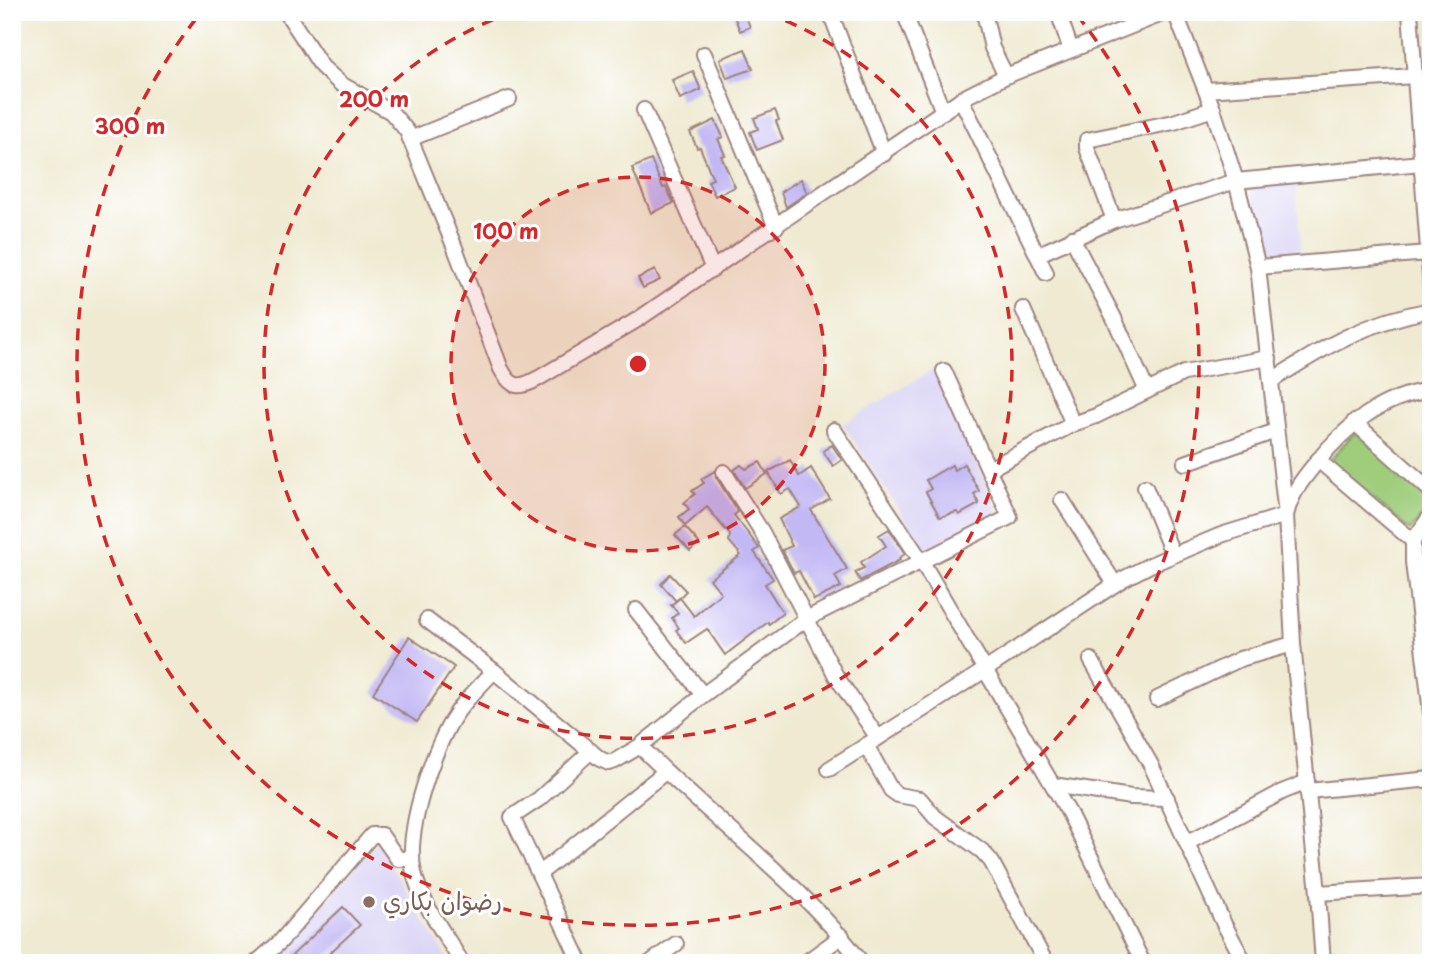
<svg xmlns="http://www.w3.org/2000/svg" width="1443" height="975" viewBox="0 0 1443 975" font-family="'Playpen Sans','Playpen Sans Arabic',sans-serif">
  <rect width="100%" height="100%" fill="#fff"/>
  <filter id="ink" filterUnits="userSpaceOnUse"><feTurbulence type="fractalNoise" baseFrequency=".0143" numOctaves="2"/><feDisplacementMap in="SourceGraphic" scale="14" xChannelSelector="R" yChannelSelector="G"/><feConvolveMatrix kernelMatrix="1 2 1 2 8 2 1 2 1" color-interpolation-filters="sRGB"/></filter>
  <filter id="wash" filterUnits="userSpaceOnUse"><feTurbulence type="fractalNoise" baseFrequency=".00686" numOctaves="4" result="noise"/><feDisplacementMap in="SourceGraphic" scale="28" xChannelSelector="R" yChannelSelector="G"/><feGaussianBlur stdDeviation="1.57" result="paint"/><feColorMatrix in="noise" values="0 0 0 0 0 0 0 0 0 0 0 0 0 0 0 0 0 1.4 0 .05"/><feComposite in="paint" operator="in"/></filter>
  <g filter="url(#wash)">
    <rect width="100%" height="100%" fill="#efead1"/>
    <g fill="#dcd6f6">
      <polygon points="1296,181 1301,255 1264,260 1250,187"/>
      <polygon points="934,369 999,513 925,550 843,424"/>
      <polygon points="377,842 450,963 273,963"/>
    </g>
    <g fill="#9fcd7b" stroke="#747653" stroke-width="2">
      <polygon points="1355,431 1431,496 1431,507 1410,531 1329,461"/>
      <polygon points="1431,524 1431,674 1417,543"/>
    </g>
    <g id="blocks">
      <g fill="#c2b8f4">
        <polygon points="744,12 750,27 740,31 734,16"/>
        <polygon points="745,49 753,69 727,78 720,59"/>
        <polygon points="693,71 701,90 680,99 672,80"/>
        <polygon points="775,110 779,120 776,121 783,140 757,150 750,132 758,129 754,118"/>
        <polygon points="715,120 723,137 718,139 725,155 721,156 735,187 715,196 708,181 713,179 700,147 697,148 690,132"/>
        <polygon points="651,160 663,188 666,187 674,203 651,213 632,168"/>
        <polygon points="801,179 807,193 786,207 781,192"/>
        <polygon points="655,270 660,280 643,288 638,278"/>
        <polygon points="832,445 842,460 833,466 823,451"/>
        <polygon points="790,460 799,476 811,468 830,499 811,510 847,569 835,576 841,587 814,600 799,571 794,573 782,550 792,546 779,519 801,507 790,489 781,494 768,472"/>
        <polygon points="760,462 767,474 745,488 734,470 741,465 746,469"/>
        <polygon points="964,464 979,491 974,494 979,504 959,515 957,512 940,517 926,492 931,489 926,480 952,465 954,470"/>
        <polygon points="715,471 716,477 738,512 734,515 759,548 754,552 773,579 765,584 783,613 769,624 768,622 725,655 707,629 686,643 676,630 679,628 672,618 678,613 671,605 680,598 694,616 721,593 710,579 741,555 729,541 730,535 707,507 685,526 679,517 689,509 684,503 695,494 692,491 704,483 701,479"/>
        <polygon points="685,527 699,543 690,551 675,535"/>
        <polygon points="889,529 905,554 899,558 900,560 860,581 855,572 864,568 861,562 886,546 879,535"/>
        <polygon points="670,574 686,591 676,601 661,584"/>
        <polygon points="409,637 454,667 417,722 373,693"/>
        <polygon points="343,907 360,925 321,961 284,963"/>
      </g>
    </g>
  </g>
  <g filter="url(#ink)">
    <use href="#blocks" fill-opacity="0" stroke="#9c847e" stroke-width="2"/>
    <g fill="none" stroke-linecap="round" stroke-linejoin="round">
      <g stroke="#9c847e" stroke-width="18">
        <g id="minor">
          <path d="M286 12 322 67 341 84 391 112 407 131 455 248 501 369C512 389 519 389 539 378L637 320 961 99 1006 76 1167 12"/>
          <polyline points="830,12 884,154"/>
          <polyline points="904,12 943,112"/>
          <polyline points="984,12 992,48 1006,76"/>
          <polyline points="1058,12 1071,50"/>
          <polyline points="1410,12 1431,289"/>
          <polyline points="704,54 776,227"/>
          <polyline points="1206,90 1414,76"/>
          <polyline points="961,99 1046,273"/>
          <polyline points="644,110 713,269"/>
          <polyline points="410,139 509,99"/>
          <polyline points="1114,220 1087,148 1087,140 1174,122 1213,109"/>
          <polyline points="1072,238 1114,318 1147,391"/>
          <polyline points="1037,255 1114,220 1236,181 1421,163"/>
          <polyline points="1258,267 1428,253"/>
          <polyline points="1023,309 1073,424"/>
          <path d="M1271 381C1325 346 1366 322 1431 310"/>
          <polyline points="1354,422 1431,491"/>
          <polyline points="834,430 922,562 1069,813 1143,963"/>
          <polyline points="1318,460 1413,541 1413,562 1431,713"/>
          <polyline points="1185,463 1276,431"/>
          <polyline points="989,469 1073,424 1096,416 1184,373 1269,358"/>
          <polyline points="724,472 762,532 836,676 878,738"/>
          <polyline points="1145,487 1173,555"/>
          <polyline points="1062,500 1115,584"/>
          <polyline points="1413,541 1431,515"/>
          <polyline points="636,610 703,695"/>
          <polyline points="427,620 494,671 600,759 609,763 615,761 640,746 703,695 806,619 1010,517 944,371"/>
          <polyline points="1091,660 1151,765 1224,924 1245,963"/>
          <polyline points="1157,699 1240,659 1293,644"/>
          <polyline points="866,745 891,790 898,795 920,799 935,817 982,851 991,861 1046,963"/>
          <path d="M640 746C712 820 799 880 862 963"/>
          <polyline points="829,769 985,670 1123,579 1150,565 1221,535 1286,515 1258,267 1236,181 1213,109 1175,12"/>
          <polyline points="1053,785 1131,797 1167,798"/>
          <polyline points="1308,791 1431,779"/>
          <polyline points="1187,843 1282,792 1307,782"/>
          <polyline points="539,874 665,772"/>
          <polyline points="1318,893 1431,886"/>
          <polyline points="256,963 280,942 372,835 381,835 398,859 412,859"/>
          <path d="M462 963C446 935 422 905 414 873 404 832 434 744 458 711 469 696 482 684 494 671"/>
          <polyline points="581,963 512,817 539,799 591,751"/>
          <polyline points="650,963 676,944"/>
          <polyline points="805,963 842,936"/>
          <path d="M1323 963 1318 893 1293 644 1286 515C1291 494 1302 480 1315 464 1346 426 1380 397 1431 390"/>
        </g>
      </g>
      <use href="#minor" stroke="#fff" stroke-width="14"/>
    </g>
  </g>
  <circle cx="638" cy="364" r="187" fill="#d62828" fill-opacity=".12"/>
  <g fill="none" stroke="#d62828" stroke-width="3.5" stroke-dasharray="12 9">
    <circle cx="638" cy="364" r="187"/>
    <path d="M766 13A374 374 0 1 1 510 13"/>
    <path d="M1077 15A561 561 0 1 1 199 15"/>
  </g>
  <circle fill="#8d6e63" stroke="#fff" stroke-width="2.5" cx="369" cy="902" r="7"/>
  <g text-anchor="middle" stroke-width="6" stroke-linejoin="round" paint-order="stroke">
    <g font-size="24" fill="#785e54" stroke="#fff" text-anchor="start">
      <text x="383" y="910">رضوان بكاري</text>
    </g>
  </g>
  <circle cx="638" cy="364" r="10" fill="#d62828" stroke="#fff" stroke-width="3.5"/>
  <g font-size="21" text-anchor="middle" font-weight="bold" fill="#d62828" stroke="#fff" stroke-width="6" stroke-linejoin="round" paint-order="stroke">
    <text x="374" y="107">200 m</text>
    <text x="130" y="134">300 m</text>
    <text x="506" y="239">100 m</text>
  </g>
  <rect width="1443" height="975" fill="none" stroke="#fff" stroke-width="42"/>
</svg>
